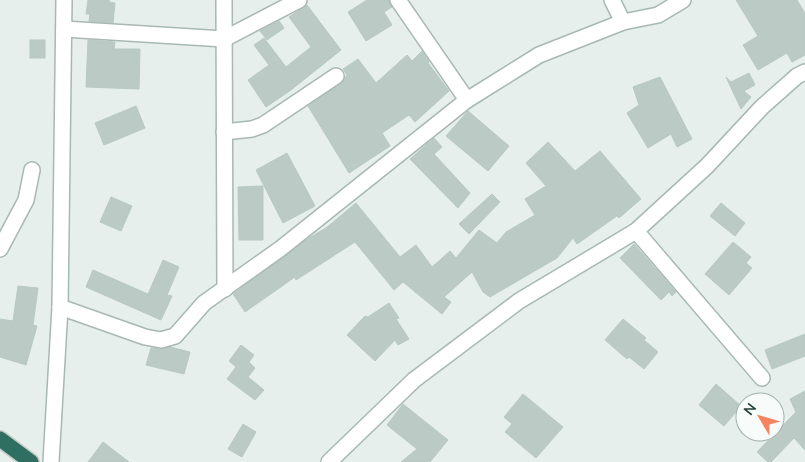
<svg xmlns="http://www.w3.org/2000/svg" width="805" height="462" viewBox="0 0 805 462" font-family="Mulish,sans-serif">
  <rect width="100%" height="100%" fill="#e6efeb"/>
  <g fill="#bbcac4" stroke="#b8c9c2">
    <polygon points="88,0 109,0 109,2 115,3 113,23 89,21 90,14 86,14"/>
    <polygon points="367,0 389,0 392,7 384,12 392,25 366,41 348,12"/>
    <polygon points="736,0 797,0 805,13 805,55 792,62 787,53 758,70 743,45 758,36"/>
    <polygon points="307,5 341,50 291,90 266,107 248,80 269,65 254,45 264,38 286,67 311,47 289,17"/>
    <polygon points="279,21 284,28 267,40 260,31"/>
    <rect x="30" y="40" width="15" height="18"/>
    <polygon points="88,40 115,42 114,49 140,49 139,89 86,87"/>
    <polygon points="422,51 429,62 428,63 449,91 415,122 409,115 382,133 390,146 349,173 308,106 342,83 347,75 343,69 358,59 376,83 407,55 412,61"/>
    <polygon points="749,73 755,85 744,91 751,97 741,109 726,77 731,82"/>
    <polygon points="660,77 692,139 677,147 671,134 648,148 627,113 639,105 633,87"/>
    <polygon points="136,106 145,128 104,145 95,123"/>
    <polygon points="468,111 509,146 488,171 446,136"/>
    <polygon points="434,138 442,147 434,154 470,193 458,208 410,159"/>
    <polygon points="548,142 575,171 600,151 641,199 619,218 617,216 577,244 573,238 557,258 490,297 483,292 472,272 444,297 451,302 442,314 403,282 394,290 355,242 296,280 295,277 245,312 233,294 309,238 326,228 356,203 400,257 416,245 432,267 450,251 456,258 479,230 497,243 506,232 535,215 525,199 546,186 526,163"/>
    <polygon points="287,153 315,206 283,223 256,170"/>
    <polygon points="263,186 263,240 239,240 238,187"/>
    <polygon points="492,194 500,202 469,234 459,224"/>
    <polygon points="111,197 132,206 121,231 100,222"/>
    <polygon points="721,203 745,223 735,236 710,216"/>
    <polygon points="733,242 751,257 746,263 752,268 729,295 705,274"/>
    <polygon points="634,244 676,292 672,296 669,292 661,300 620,258"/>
    <polygon points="163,260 179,267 167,295 172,296 161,320 86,287 93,270 148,294"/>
    <polygon points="18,286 38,288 33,325 37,326 26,365 0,357 0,319 13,321"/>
    <polygon points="389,303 399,318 396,319 409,339 398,345 395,340 375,361 347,335 365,316 368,317"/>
    <polygon points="623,319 646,338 644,340 658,352 644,369 629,357 627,359 605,340"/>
    <polygon points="805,334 805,356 772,369 765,350"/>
    <polygon points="241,345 254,355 249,362 255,368 248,377 264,390 255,400 227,379 236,367 229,361"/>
    <polygon points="170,347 190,352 184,374 146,365 151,348 160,349"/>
    <polygon points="716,384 741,406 724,426 699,405"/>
    <polygon points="805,391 805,450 794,438 771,462 768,462 757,452 796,412 790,399"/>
    <polygon points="523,394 563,427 536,458 505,432 512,424 504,417"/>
    <polygon points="403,404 448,440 430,462 401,462 417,449 387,425"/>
    <polygon points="243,424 256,432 242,457 228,449"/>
    <polygon points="103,442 129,462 88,462"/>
  </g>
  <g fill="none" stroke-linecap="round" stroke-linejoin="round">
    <g stroke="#a8b8b2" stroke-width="18">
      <g id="minor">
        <polyline points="224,0 225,289"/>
        <polyline points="398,0 467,100"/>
        <polyline points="612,0 623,22"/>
        <polyline points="64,29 224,39 299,0"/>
        <polyline points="224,132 252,129 263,125 336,76"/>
        <polyline points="636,231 762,378"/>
        <polyline points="0,249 26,200 32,170"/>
        <polyline points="60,307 145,337 161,340 175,336 204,303 280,249 467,100 539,55 623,22 658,15 683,0"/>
        <polyline points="51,462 60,307 64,0"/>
        <polyline points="329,462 414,380 519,301 636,231 707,166 762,107 797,76 805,72"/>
      </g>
    </g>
    <g stroke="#c2cac8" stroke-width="18">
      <polyline id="highway" points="0,439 31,462"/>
    </g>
    <use href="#minor" stroke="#fff" stroke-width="15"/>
    <use href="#highway" stroke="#2f6f62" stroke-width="15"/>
  </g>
  <g transform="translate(760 417) rotate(308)"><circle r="24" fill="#f7fbf9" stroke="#a3b1ad"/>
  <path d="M0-4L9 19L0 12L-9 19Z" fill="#f4845f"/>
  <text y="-8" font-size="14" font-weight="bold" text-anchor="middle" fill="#24423a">N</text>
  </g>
</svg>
